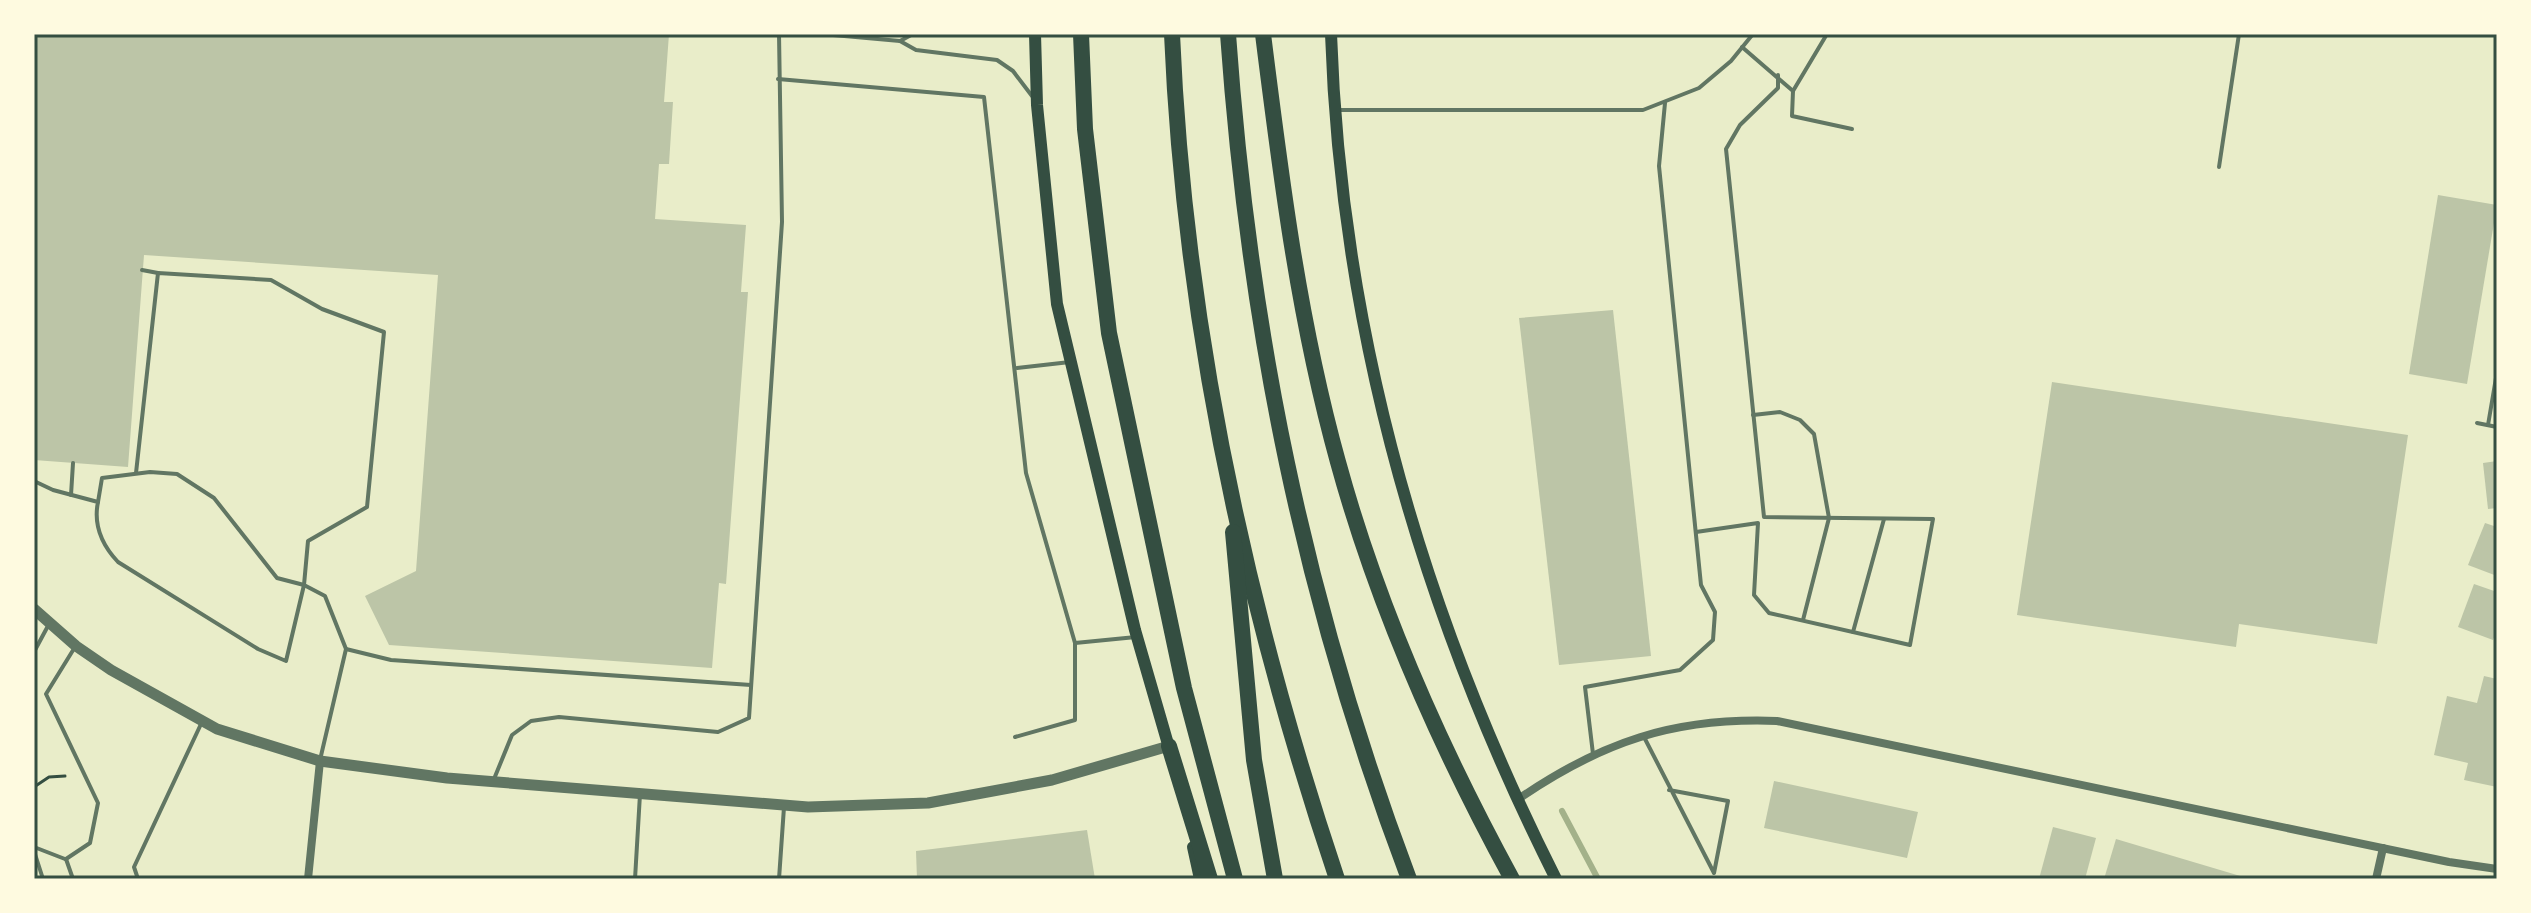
<svg xmlns="http://www.w3.org/2000/svg" width="2531" height="913" viewBox="0 0 2531 913" font-family="'DejaVu Sans',sans-serif">
  <rect width="100%" height="100%" fill="#e9edc9"/>
  <g fill="none" stroke-linecap="round" stroke-linejoin="round">
    <polyline stroke="#a3b18a" stroke-width="6" points="1562,811 1598,879"/>
  </g>
  <g fill="#bcc5a7">
    <polygon points="34,34 669,34 664,102 673,102 669,164 659,164 655,219 746,225 741,292 748,292 726,584 719,583 712,668 389,645 365,596 416,571 438,275 144,255 128,467 34,460"/>
    <polygon points="2438,195 2497,205 2467,384 2409,374"/>
    <polygon points="1613,310 1651,656 1559,665 1519,318"/>
    <polygon points="2052,382 2408,435 2377,644 2239,624 2236,647 2017,615"/>
    <polygon points="2497,461 2497,508 2488,509 2483,463"/>
    <polygon points="2485,523 2497,527 2497,576 2468,565"/>
    <polygon points="2474,584 2497,592 2497,630 2493,640 2458,627"/>
    <polygon points="2484,676 2497,679 2497,787 2464,780 2468,763 2434,755 2447,696 2477,703"/>
    <polygon points="1774,781 1918,812 1907,858 1764,828"/>
    <polygon points="2053,827 2096,838 2085,879 2039,879"/>
    <polygon points="1087,830 1095,879 917,879 916,851"/>
    <polygon points="2116,839 2247,878 2247,879 2104,879"/>
  </g>
  <g fill="none" stroke-linecap="round" stroke-linejoin="round">
    <polyline stroke="#344e41" stroke-width="3" points="34,787 49,777 65,776"/>
    <g stroke="#617663" stroke-width="4">
      <polyline points="822,34 900,41 916,50 997,60 1013,71 1032,96"/>
      <polyline points="1827,34 1793,91 1792,116 1852,129"/>
      <polyline points="900,41 913,34"/>
      <polyline points="1742,47 1793,91"/>
      <polyline points="778,79 984,97 1026,473 1075,643 1075,720 1015,737"/>
      <polyline points="1340,110 1643,110 1699,88 1731,61 1753,34"/>
      <polyline points="2219,167 2239,34"/>
      <polyline points="142,270 158,273"/>
      <polyline points="1017,368 1070,362"/>
      <polyline points="1753,415 1780,412 1800,420 1814,434 1829,518 1803,620"/>
      <polyline points="2477,423 2497,427"/>
      <polyline points="2488,425 2497,372"/>
      <path d="M34 481 53 490 98 502C93 526 102 545 118 562L258 649 286 661 304 585 308 541 367 507 384 332 322 309 271 280 158 273 136 473"/>
      <polyline points="71,495 73,463"/>
      <polyline points="98,502 102,478 150,472 177,474 214,498 277,578 304,585 325,596 346,649 320,760"/>
      <polyline points="1696,532 1758,523 1754,595 1769,613 1910,645 1933,519 1764,517 1726,149 1740,125 1778,88 1778,75"/>
      <polyline points="1853,632 1884,519"/>
      <polyline points="1075,643 1136,637"/>
      <polyline points="346,649 391,660 751,685"/>
      <polyline points="34,652 49,624"/>
      <polyline points="1644,737 1714,873 1728,801 1669,790"/>
      <polyline points="1593,754 1585,687 1680,670 1713,640 1715,612 1701,585 1659,166 1665,103"/>
      <polyline points="494,779 512,735 531,721 559,717 718,732 749,718 782,222 779,34"/>
      <polyline points="34,847 65,859"/>
      <polyline points="34,851 43,879"/>
      <polyline points="66,859 90,843 98,803 46,694 75,647"/>
      <polyline points="66,859 73,879"/>
      <polyline points="138,879 134,867 201,724"/>
      <polyline points="635,879 640,794"/>
      <polyline points="779,879 784,807"/>
    </g>
    <g stroke="#617663" stroke-width="8">
      <path d="M1517 800C1601 742 1674 717 1777 721L2449 862 2497 869"/>
      <polyline points="308,879 320,761"/>
      <polyline points="2376,879 2383,848"/>
    </g>
    <polyline stroke="#617663" stroke-width="11" points="34,609 76,646 111,670 217,729 320,761 447,778 808,807 928,803 1052,780 1169,746"/>
    <g stroke="#344e41" stroke-width="12">
      <polyline points="1035,34 1037,105 1057,304 1135,630 1170,751"/>
      <path d="M1331 34C1341 332 1422 613 1556 879"/>
      <polyline points="1193,847 1200,879"/>
    </g>
    <g stroke="#344e41" stroke-width="16">
      <polyline points="1081,34 1085,129 1109,333 1184,688 1235,879"/>
      <path d="M1172 34C1184 320 1246 608 1337 879"/>
      <path d="M1228 34C1249 330 1304 601 1409 879"/>
      <path d="M1263 34C1281 178 1299 322 1338 462 1378 608 1440 747 1512 879"/>
      <polyline points="1233,532 1254,760 1275,879"/>
      <polyline points="1169,746 1210,879"/>
    </g>
  </g>
  <rect width="2531" height="913" fill="none" stroke="#fefae0" stroke-width="72"/>
  <rect x="36" y="36" width="2459" height="841" fill="none" stroke="#344e41" stroke-width="3"/>
</svg>
